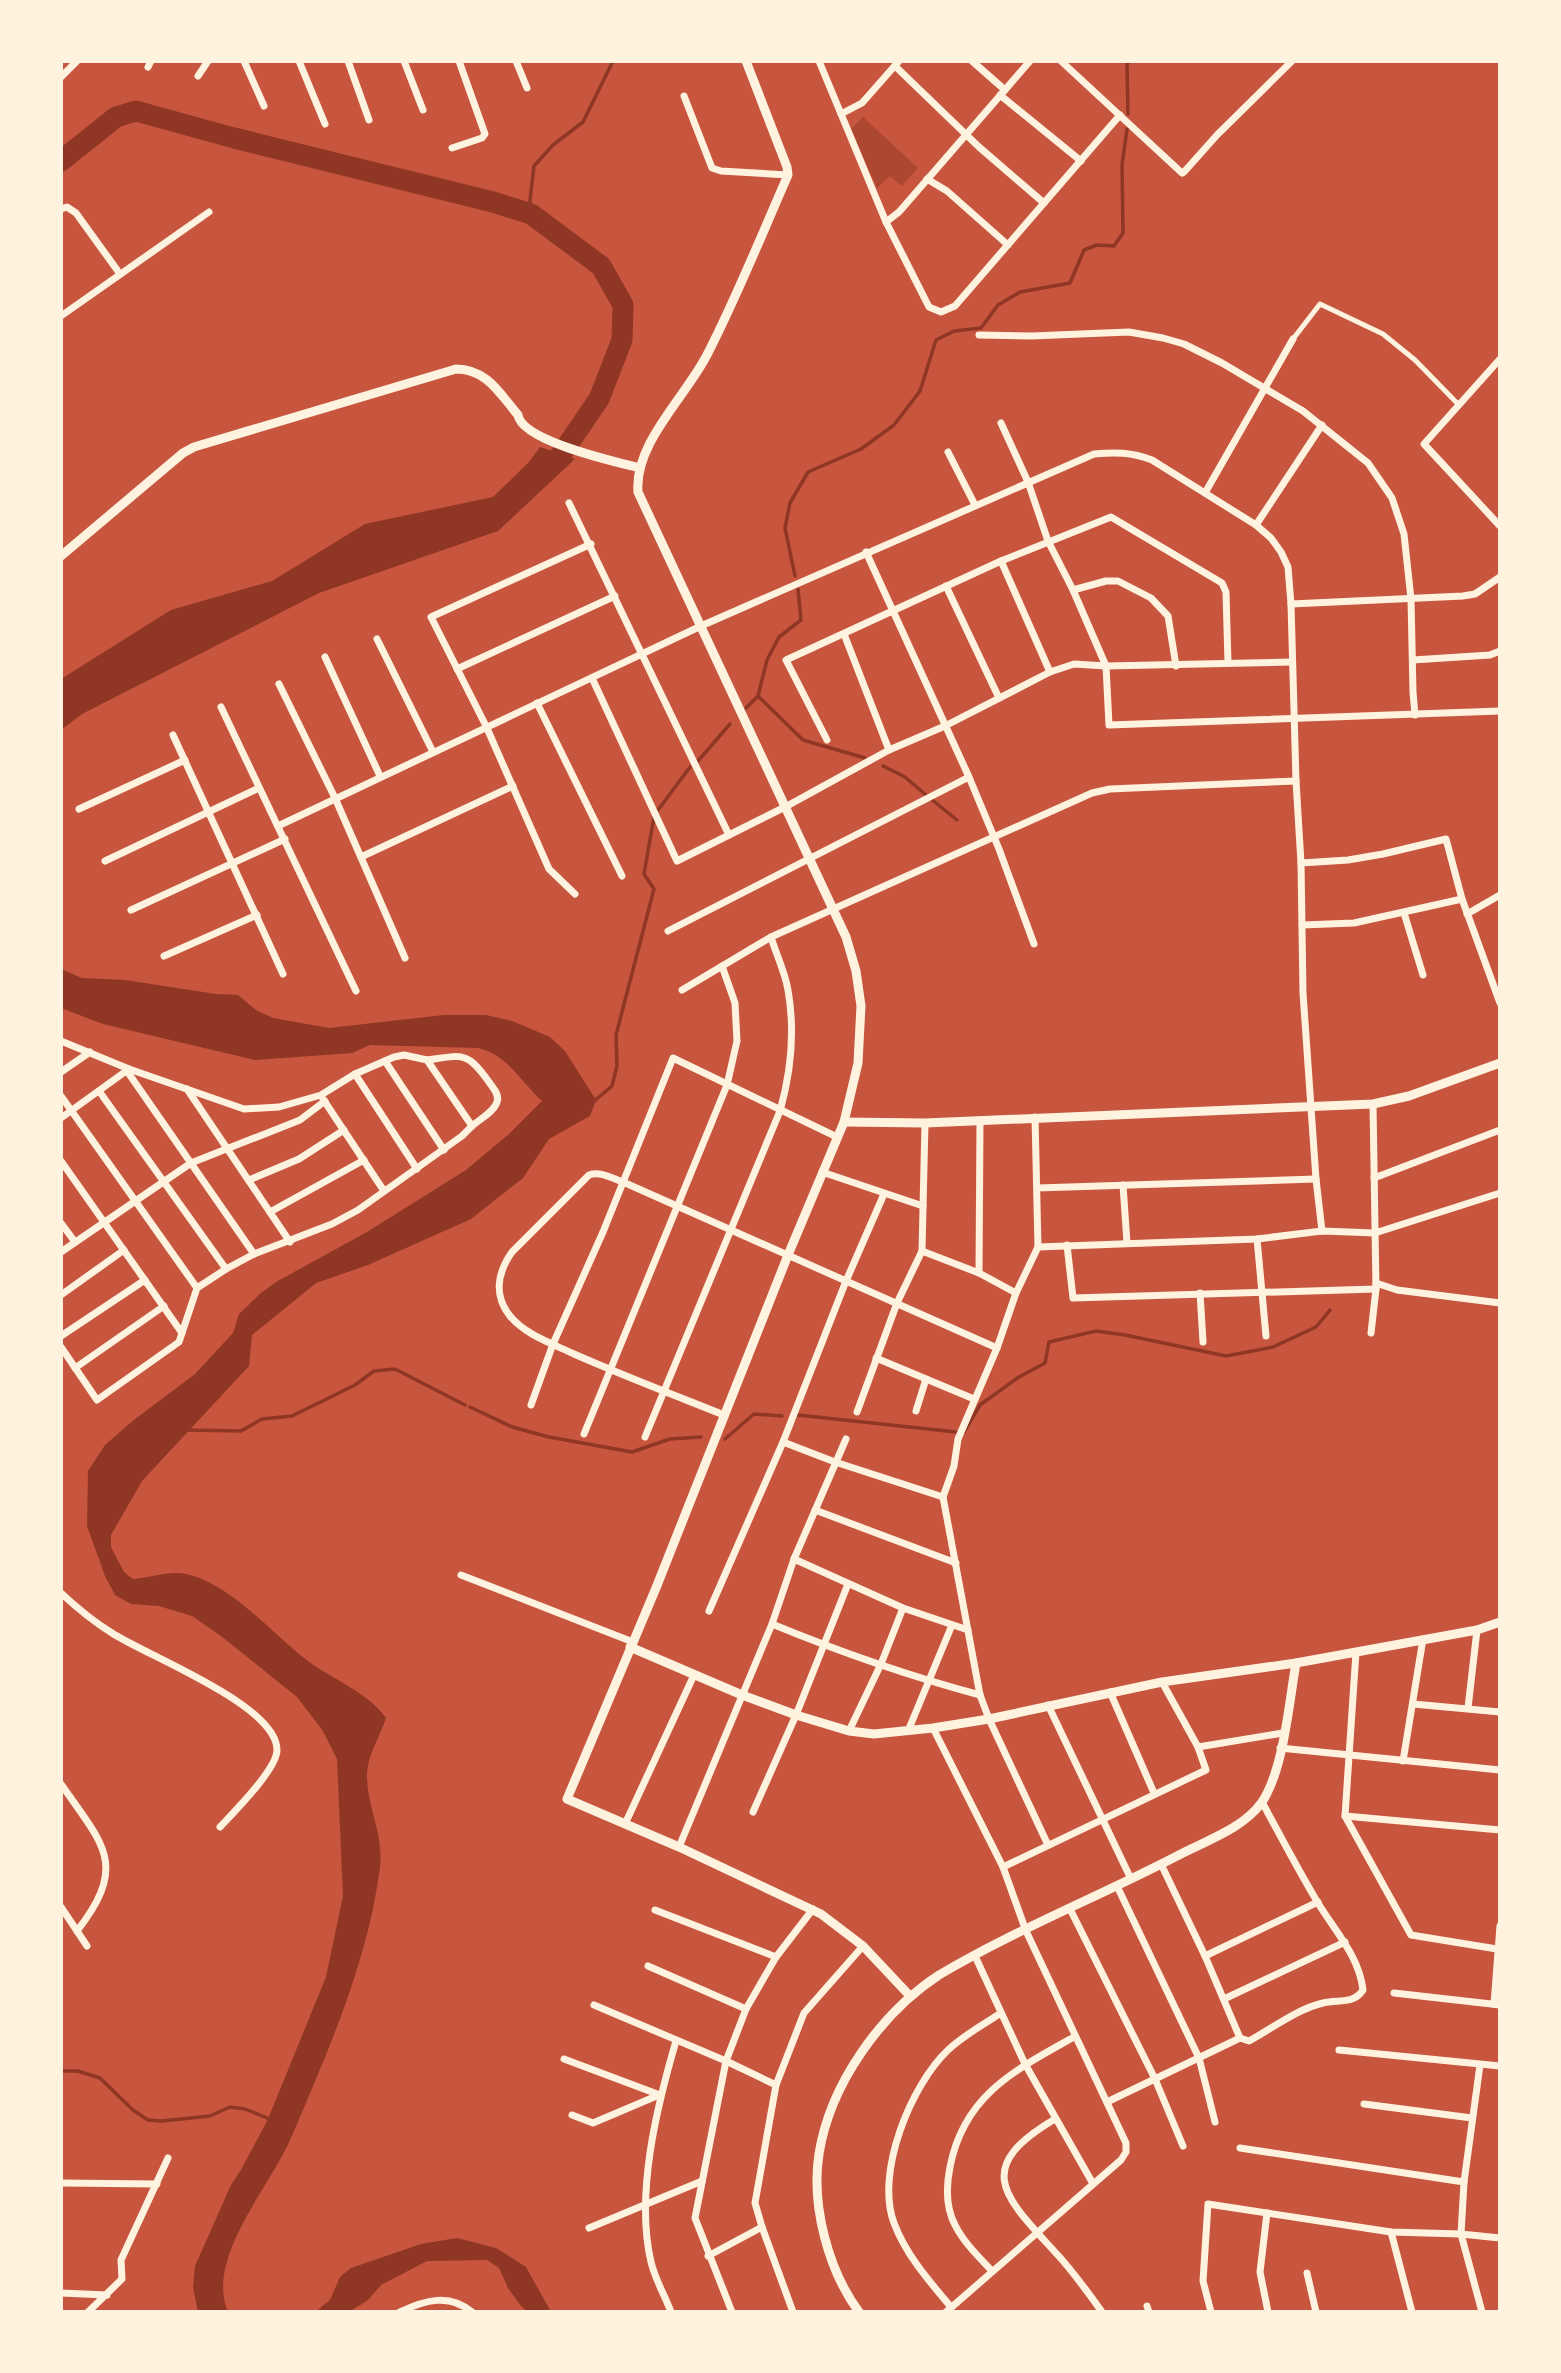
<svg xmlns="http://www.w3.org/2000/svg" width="1561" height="2373" viewBox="0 0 1561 2373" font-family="Rubik,sans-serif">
  <rect width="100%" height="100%" fill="#c8553d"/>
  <polygon fill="#ae4732" points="863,117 918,168 902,186 890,176 877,188 851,129"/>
  <g fill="#8f3625">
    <polygon points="540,447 575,459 498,531 319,593 82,714 61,730 61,679 171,610 272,581 365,524 493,497 529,462"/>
    <path d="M61 969 82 978 125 980 216 994 238 995 256 1010 273 1018 329 1028 444 1015H486L512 1021 550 1037 565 1051 596 1100 590 1116 549 1139 523 1178 471 1219 368 1265 316 1283 252 1335 249 1366 142 1481 111 1535V1547L124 1572 133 1579C149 1578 171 1570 186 1574 229 1583 270 1631 304 1658 329 1678 367 1691 386 1718 380 1737 368 1754 367 1773 366 1806 384 1833 380 1867 368 1962 328 2051 291 2138 270 2187 205 2258 228 2312H198L193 2287 195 2266 231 2185 241 2170 268 2119 326 1977 343 1896 337 1759 323 1731 297 1697 221 1636 192 1616 159 1606 131 1604 115 1595 105 1576 87 1526 88 1471 105 1445 135 1419 195 1374 233 1333 239 1314 261 1293 276 1282 367 1232 466 1170 509 1134 542 1101C521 1082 507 1054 478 1048L370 1045 352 1053 255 1060 103 1024 61 1008Z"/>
    <polygon points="457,2238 496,2248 526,2267 551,2312 528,2312 521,2306 508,2288 499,2268 487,2260 427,2261 381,2285 368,2300 349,2312 315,2312 330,2300 340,2277 351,2268 421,2244"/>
  </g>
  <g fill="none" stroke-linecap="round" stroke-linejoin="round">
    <g stroke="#8f3625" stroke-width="3.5">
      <polyline points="1128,114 1127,65 1129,61"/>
      <polyline points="531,214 530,200 534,166 553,145 583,122 613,61"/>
      <polyline points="795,576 785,528 790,503 808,472 861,449 894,425 920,391 936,340 954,331 981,328 998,305 1020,292 1070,283 1084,250 1097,245 1114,246 1123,233 1122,165 1127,129"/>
      <polyline points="758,696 803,740 865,758"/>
      <polyline points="746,708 758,696 767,660 779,637 801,620 798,589"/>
      <polyline points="698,761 730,724"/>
      <polyline points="883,766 905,777 926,795"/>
      <polyline points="931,799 957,820"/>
      <polyline points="658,810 690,767"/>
      <polyline points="593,1102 612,1086 617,1066 616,1035 654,889 644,874 654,817"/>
      <polyline points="470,1407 512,1427 549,1437 632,1452 670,1439 701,1437"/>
      <polyline points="798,1415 956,1432"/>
      <polyline points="187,1430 241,1431 262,1419 292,1416 355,1385 374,1371 395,1369 465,1405"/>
      <polyline points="964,1432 980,1405 1019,1377 1045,1363 1049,1342 1096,1331 1125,1335 1226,1356 1273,1347 1316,1327 1330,1310"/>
      <polyline points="725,1439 754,1414 782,1416"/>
      <polyline points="61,2071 78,2071 100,2078 133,2110 148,2120 162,2121 210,2116 230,2107 245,2109 272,2120"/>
    </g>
    <polyline stroke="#8f3625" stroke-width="21" points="61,161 116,117 136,111 234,138 493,202 531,214 601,266 623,305 622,340 599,399 560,456 541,475"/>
    <polyline stroke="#fff3e0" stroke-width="5" points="1293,339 1320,304 1383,334 1415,360 1458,404"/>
    <g stroke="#fff3e0" stroke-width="7">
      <polyline points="244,61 264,106"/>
      <polyline points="299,61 325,124"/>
      <polyline points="348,61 369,120"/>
      <polyline points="404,61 423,110"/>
      <polyline points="516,61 527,88"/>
      <polyline points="819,61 886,222 929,307 941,312 955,306 1120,115"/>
      <polyline points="972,61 1005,90"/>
      <polyline points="1061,61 1182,173"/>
      <polyline points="895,66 979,147 1044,203"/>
      <polyline points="148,67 151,61"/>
      <polyline points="198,76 208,61"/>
      <polyline points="61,77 77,61"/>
      <polyline points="1000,95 1081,161"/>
      <polyline points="684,96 712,168 721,171 788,175"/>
      <polyline points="841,114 862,103 899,61"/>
      <polyline points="452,148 482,138 485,134 459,61"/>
      <polyline points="1184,172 1217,135 1292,61"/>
      <polyline points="927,179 947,191 1008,245"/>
      <polyline points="61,209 67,207 76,213 120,274"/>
      <polyline points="886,222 899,212 1030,61"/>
      <polyline points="61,316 209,212"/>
      <polyline points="979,335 1032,336 1129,332 1163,338 1184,344 1222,363 1303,411 1368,463 1392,498 1404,534 1411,599 1413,692 1415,715"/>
      <polyline points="1500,359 1424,444 1500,526"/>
      <polyline points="1001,423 1028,482 1048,541 1073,590 1106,666 1109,725 1500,711"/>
      <polyline points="948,452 975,505"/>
      <polyline points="1205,493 1293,339"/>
      <polyline points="569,503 729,835"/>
      <polyline points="1256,525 1322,425"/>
      <polyline points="866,552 969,777 999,849 1034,944"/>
      <polyline points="1001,561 1050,672"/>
      <polyline points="946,586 999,698"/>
      <polyline points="1073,590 1106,581 1118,581 1151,598 1168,616 1176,666"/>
      <polyline points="1291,604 1463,596 1475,594 1500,577"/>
      <polyline points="844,634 889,750"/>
      <polyline points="377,639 433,752"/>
      <polyline points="325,657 380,776"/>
      <polyline points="1413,660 1490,655 1500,651"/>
      <polyline points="457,669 615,596"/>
      <polyline points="592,678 677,861 787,806 889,750 945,726 1050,672 1074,664 1106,666 1292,662"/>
      <polyline points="279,684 335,798 405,958"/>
      <polyline points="537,703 622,876"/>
      <polyline points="221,707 356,991"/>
      <polyline points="173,735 283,974"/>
      <polyline points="827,740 786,660 1001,561 1111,517 1222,583 1226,592 1228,663"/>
      <polyline points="79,809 185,760"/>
      <path d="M278 826 701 626 1094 454C1115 452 1131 452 1152 460L1256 525 1271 538 1281 552 1288 567 1291 604 1296 781 1301 863 1303 993 1316 1179 1322 1231"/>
      <polyline points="361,857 513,786"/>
      <polyline points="105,861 259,788"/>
      <polyline points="1301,863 1348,860 1383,854 1446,839 1462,899 1500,1003"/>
      <polyline points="575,894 549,869 486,726 431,617 591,544"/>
      <polyline points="131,910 285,839"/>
      <polyline points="1404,913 1423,975"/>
      <polyline points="1467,914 1500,895"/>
      <polyline points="1302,925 1354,923 1462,899"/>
      <polyline points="668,931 969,777"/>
      <polyline points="164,956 257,915"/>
      <polyline points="682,990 771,937 1092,793 1110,789 1296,781"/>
      <polyline points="61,1041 129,1069 244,1109 279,1107 321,1095 355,1074 394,1057 404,1055 427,1060 472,1126 462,1136 358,1210 332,1224 254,1254 226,1269 197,1288 179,1342 97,1400 61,1347"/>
      <path d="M427 1060C463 1055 467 1051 489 1082 493 1088 500 1095 497 1102 494 1112 480 1119 472 1126"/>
      <polyline points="385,1061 444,1150"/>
      <polyline points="127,1071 254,1254"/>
      <polyline points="61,1072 90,1052"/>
      <polyline points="355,1074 417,1169"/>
      <polyline points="187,1089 290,1242"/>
      <polyline points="99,1091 226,1269"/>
      <polyline points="61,1096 197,1288"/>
      <polyline points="323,1099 384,1191"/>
      <polyline points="1035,1117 1038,1247 1016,1293 997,1348 958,1439 954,1466 943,1497 980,1695 989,1719 1048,1845"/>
      <polyline points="61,1118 129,1069"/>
      <polyline points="61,1161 182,1333"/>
      <polyline points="822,1172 923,1206"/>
      <polyline points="1374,1178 1500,1130"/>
      <polyline points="249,1180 299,1159 344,1130"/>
      <polyline points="1123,1185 1127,1243"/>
      <polyline points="1037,1188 1316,1179"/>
      <polyline points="270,1212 364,1160"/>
      <polyline points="61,1223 75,1242"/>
      <polyline points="1257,1239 1266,1336"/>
      <polyline points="1067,1245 1073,1298 1376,1289"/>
      <polyline points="1038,1247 1257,1239 1322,1231 1375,1233 1500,1193"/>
      <polyline points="922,1251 979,1273 1016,1293"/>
      <polyline points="61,1252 191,1163 300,1120 325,1101"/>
      <polyline points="979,1273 980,1120"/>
      <polyline points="1376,1283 1397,1290 1500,1303"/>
      <polyline points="1200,1293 1203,1342"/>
      <polyline points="61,1295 124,1250"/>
      <polyline points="1371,1333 1376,1289 1373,1104"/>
      <polyline points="61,1336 145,1280"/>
      <polyline points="876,1358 974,1399"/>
      <polyline points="75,1368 164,1306"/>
      <polyline points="531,1405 553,1344 603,1232 673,1058 837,1137"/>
      <polyline points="916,1411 926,1379"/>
      <polyline points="857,1412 897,1303 922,1251 925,1123"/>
      <path d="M724 1415C674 1395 624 1376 574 1354 553 1344 524 1334 510 1316 493 1295 498 1272 512 1252L589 1175C600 1171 612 1178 623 1182L997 1348"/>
      <polyline points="584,1434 727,1085 737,1041 735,1003 722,966"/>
      <path d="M645 1437 780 1111C791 1072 795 1030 788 990 785 972 776 954 771 937"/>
      <polyline points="783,1442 835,1462 943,1497"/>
      <polyline points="815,1510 956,1563"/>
      <polyline points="794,1559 903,1608 968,1630"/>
      <polyline points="461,1575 633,1642"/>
      <path d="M61 1593C77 1608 94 1622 112 1633 147 1656 277 1705 277 1750 277 1769 234 1812 220 1827"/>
      <polyline points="709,1611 783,1442 846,1281 884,1194"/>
      <path d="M772 1624C840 1652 909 1676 980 1695"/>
      <polyline points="1356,1652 1345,1816 1411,1935 1497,1949"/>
      <polyline points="1110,1692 1154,1793"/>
      <polyline points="1413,1704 1500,1712"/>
      <polyline points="1048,1705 1131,1879"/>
      <polyline points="1468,1708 1477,1630"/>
      <polyline points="933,1728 1003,1867 1026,1931 1126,2143 1126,2152 1121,2160 946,2312"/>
      <polyline points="849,1731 881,1664 903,1608"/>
      <polyline points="908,1731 952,1625"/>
      <polyline points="1198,1747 1283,1733"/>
      <polyline points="1280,1748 1500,1770"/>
      <polyline points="1403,1761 1423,1639"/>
      <path d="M61 1784C103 1845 129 1864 77 1931"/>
      <polyline points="753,1812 796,1715 848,1584"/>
      <polyline points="1345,1816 1500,1830"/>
      <polyline points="625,1824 694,1675"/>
      <polyline points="679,1847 772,1624 794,1559 846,1439"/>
      <polyline points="1161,1864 1205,1956 1240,2038"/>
      <polyline points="1003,1867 1206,1770 1198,1747 1162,1682"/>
      <polyline points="1117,1886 1199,2058 1215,2122"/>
      <polyline points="61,1907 87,1946"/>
      <polyline points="1070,1909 1155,2079 1183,2146"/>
      <polyline points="655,1910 776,1957"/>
      <polyline points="975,1956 1025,2064 1092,2182"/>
      <polyline points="1205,1956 1318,1902"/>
      <polyline points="648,1966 746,2009"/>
      <polyline points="1394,1993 1500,2005"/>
      <polyline points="1224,1999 1345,1942"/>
      <polyline points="1494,2004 1500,1926"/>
      <polyline points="594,2005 726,2061 776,2085"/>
      <polyline points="1339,2050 1500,2066"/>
      <polyline points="564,2059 660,2095"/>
      <polyline points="1480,2065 1464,2182 1461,2234 1482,2312"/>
      <path d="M1107 2102 1240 2038 1249 2041C1273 2028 1297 2009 1323 2003 1338 1999 1353 2005 1363 1990 1359 1956 1335 1931 1318 1903 1298 1870 1280 1835 1262 1802"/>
      <polyline points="1364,2104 1472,2118"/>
      <polyline points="572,2115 593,2123 659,2095"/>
      <path d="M1055 2119C972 2168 1004 2196 1055 2252 1073 2271 1087 2291 1102 2312"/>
      <polyline points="1240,2148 1464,2182"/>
      <polyline points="61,2183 157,2184"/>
      <polyline points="1267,2213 1260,2272 1268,2312"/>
      <polyline points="589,2228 702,2181"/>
      <polyline points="1391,2232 1412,2312"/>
      <polyline points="708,2256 762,2227"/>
      <path d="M992 2271C979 2257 964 2243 955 2225 946 2208 946 2187 950 2167 964 2095 1015 2070 1074 2037"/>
      <polyline points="1307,2273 1316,2312"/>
      <polyline points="61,2293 107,2295"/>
      <polyline points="1147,2306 1149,2312"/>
      <path d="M951 2307C929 2281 906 2255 894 2223 875 2173 911 2085 948 2050 964 2035 984 2024 1001 2013"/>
      <polyline points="88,2312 122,2279 121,2260 168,2158"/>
      <path d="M400 2312C425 2300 449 2293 472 2312"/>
      <path d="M671 2312C665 2296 655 2279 651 2262 635 2194 657 2106 676 2041"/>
      <polyline points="732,2312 695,2218 726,2061 746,2009 776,1957 813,1909"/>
      <polyline points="793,2312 762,2227 755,2203 776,2085 804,2013 863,1946"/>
      <polyline points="1211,2312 1203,2281 1208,2204 1391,2232 1461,2234 1500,2238"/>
    </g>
    <g stroke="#fff3e0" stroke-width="9">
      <path d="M746 61 787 167 788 175C762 234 738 294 709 351 688 395 634 442 638 492L846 937 856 971 861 1006 858 1063 844 1122 788 1255 656 1588 567 1799 679 1847 821 1914 863 1946 910 1996"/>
      <path d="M61 556 183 453 194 447 456 369C487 369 500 394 518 415 522 441 616 462 640 468"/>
      <polyline points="844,1122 925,1123 1373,1104 1409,1096 1500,1063"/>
      <polyline points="630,1647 742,1695 796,1715 849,1731 874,1734 933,1728 989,1719 1162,1682 1296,1663 1477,1630 1500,1622"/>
      <path d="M859 2312C828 2270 811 2205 819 2154 830 2084 881 2013 939 1975 1015 1930 1098 1897 1177 1856 1205 1841 1243 1829 1262 1802 1284 1769 1289 1702 1296 1663"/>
    </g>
  </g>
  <rect width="1561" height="2373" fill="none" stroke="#fff3e0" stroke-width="126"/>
</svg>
